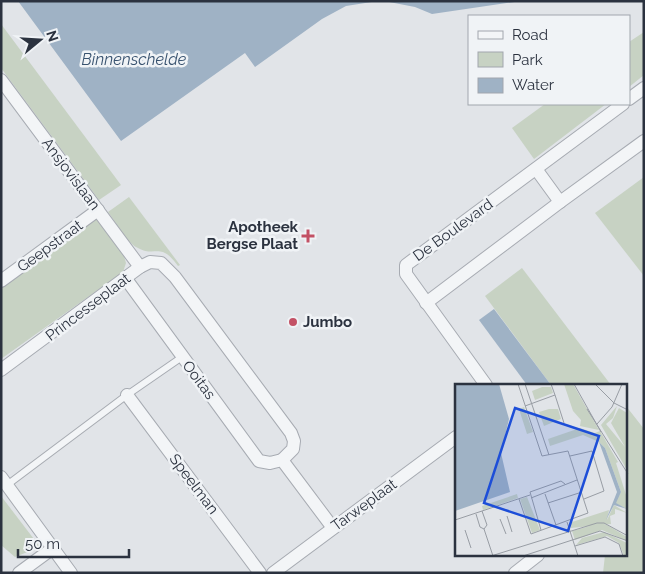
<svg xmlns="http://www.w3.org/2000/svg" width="645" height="574" viewBox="0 0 645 574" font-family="Raleway,sans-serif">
  <rect width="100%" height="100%" fill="#e1e4e8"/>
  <g fill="#c7d2c3">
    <polygon points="1,24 121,185 99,200 1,68"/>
    <polygon points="644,32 644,75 629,87 629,42"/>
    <polygon points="545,104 606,104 534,159 512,128"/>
    <polygon points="644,177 644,276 595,213"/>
    <path d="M129 197 180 265 178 266C160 241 156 258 138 248 128 244 115 221 108 212Z"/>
    <polygon points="96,219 124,256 126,263 123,272 1,359 1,289"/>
    <polygon points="522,268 611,385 551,385 485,296"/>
    <polygon points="626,406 644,429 644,573 603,573 605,555 626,555"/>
    <polygon points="1,496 40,547 15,557 1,545"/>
  </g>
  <g fill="#9fb2c5">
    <polygon points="18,1 378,1 346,6 322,19 255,67 245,53 121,141"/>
    <polygon points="384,1 521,1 432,14 415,7"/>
    <polygon points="494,309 551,385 527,385 479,320"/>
  </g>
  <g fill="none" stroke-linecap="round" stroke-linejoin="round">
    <g stroke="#a7abb2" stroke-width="8">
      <polyline id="lane" points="7,485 127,395 182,357"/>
    </g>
    <g stroke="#a7abb2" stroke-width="14">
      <g id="street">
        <polyline points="1,80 140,267"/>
        <polyline points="629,99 644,88"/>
        <polyline points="536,169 560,202"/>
        <polyline points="126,279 259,461 270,463 282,460 333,528"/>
        <polyline points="1,281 98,210"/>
        <polyline points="426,303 560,202 644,141"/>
        <polyline points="1,370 140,267 150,262 161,263 175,277 291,433 294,441 293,449 282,460"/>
        <polyline points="486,385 406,274 406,265 623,104"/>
        <polyline points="127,395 260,573"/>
        <polyline points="1,477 71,573"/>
        <polyline points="19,573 53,548"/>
        <polyline points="273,573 456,437"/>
        <polyline points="515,573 538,555"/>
      </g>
    </g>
    <use href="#lane" stroke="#f3f5f7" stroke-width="6"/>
    <use href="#street" stroke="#f3f5f7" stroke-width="12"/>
  </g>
  <g fill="#c35165" stroke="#f0f3f6" stroke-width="2">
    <path d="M305.5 228.5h5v5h5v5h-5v5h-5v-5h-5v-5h5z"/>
    <circle cx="293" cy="322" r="5"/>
  </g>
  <g text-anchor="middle" stroke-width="5" stroke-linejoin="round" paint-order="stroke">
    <g font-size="15" fill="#2b323f" stroke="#f0f3f6">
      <text transform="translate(71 174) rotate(53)" y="5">Ansjovislaan</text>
      <text transform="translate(453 230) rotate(-36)" y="5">De Boulevard</text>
      <text transform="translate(50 246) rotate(-36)" y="5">Geepstraat</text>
      <text transform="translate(88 307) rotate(-37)" y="5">Princesseplaat</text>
      <text transform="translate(199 380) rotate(53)" y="5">Ooitas</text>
      <text transform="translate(194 484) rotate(53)" y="5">Speelman</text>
      <text transform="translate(364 505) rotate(-36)" y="5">Tarweplaat</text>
    </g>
    <g font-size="15" font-weight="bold" fill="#2b323f" stroke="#f0f3f6" text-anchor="end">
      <text x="298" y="232">Apotheek<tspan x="298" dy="17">Bergse Plaat</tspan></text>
      <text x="303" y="327" text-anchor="start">Jumbo</text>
    </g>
    <g font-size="16" font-style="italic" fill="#38526f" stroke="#f0f3f6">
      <text x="134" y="65">Binnenschelde</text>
    </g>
  </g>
  <g transform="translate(455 384)">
    <rect width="172" height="172" fill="#e1e4e8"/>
    <path d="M109 0H118L144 46 125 42 126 36 118 27ZM87 3H96L98 9 80 16 77 7ZM162 22 158 34 151 40 170 63 156 39 164 24 172 29V86L146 41ZM69 23 78 48 72 50 64 25ZM94 25H103L106 35 89 42 84 28ZM125 44 140 49 145 47 163 78 161 79 172 114V125L160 119 166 108 150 64 144 58 128 51 95 62 93 55ZM62 110 63 114 28 126 27 122ZM72 113 85 146 77 149 65 115ZM159 121 172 129 160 125V130L155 132 156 140 116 144 114 139 154 126 152 136ZM142 140 152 141 172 153V157L147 146 120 156 117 147ZM149 148 172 159V172H169L164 159 152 152 121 161 127 154Z" fill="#c7d2c3"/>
    <path d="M0 0H44L54 35 46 69 55 108 0 127ZM144 58 150 64 166 108 161 119 172 125 159 121 151 136 162 108Z" fill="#9fb2c5"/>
    <path fill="none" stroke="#989da4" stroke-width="1" d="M63 0 87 72 113 67 133 129 76 150 64 115M70 0 94 71M119 0 146 48M140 0 159 19 173 26M100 11 109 39M70 22 100 11 96 0M132 25 173 90M142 40 157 23 167 0M115 72 137 67 149 107 129 115M90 110 101 141M76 114 122 96M93 119 127 108M21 130 25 143 29 145 32 141 27 127M52 132 57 148M45 135 51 150M0 136 75 111M112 138 123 172M29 145 38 172M10 146 16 164M86 146 75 108 106 97 110 100M120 162 150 153 164 160 168 172M36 172 142 139H149L173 152M68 172 145 147 173 157"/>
    <path fill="#1d4ed8" fill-opacity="0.15" stroke="#1d4ed8" stroke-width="2.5" d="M60 24 144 52 113 147 29 119Z"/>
    <rect width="172" height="172" fill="none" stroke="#2b323f" stroke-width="2.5"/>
  </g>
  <rect width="645" height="574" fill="none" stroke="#2b323f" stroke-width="5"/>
  <rect x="468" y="15" width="162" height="90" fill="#f0f3f6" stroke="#a1a6ad"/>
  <rect x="478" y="31" width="25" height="8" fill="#f3f5f7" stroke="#a1a6ad"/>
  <text x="512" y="40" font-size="15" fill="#2b323f">Road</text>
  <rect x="478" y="52" width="25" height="15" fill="#c7d2c3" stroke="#a1a6ad"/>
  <text x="512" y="65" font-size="15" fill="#2b323f">Park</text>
  <rect x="478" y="78" width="25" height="15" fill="#9fb2c5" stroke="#a1a6ad"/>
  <text x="512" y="90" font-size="15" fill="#2b323f">Water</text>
  <g transform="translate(40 40) rotate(72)" stroke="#f0f3f6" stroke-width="4" paint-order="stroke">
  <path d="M0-4L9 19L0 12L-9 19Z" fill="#2b323f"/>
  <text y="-8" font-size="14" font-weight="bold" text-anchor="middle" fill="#2b323f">N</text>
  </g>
  <path d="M18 549v8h111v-8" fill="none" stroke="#2b323f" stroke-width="2.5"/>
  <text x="25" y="549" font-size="15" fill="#2b323f" stroke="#f0f3f6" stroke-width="4" paint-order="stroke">50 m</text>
</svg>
